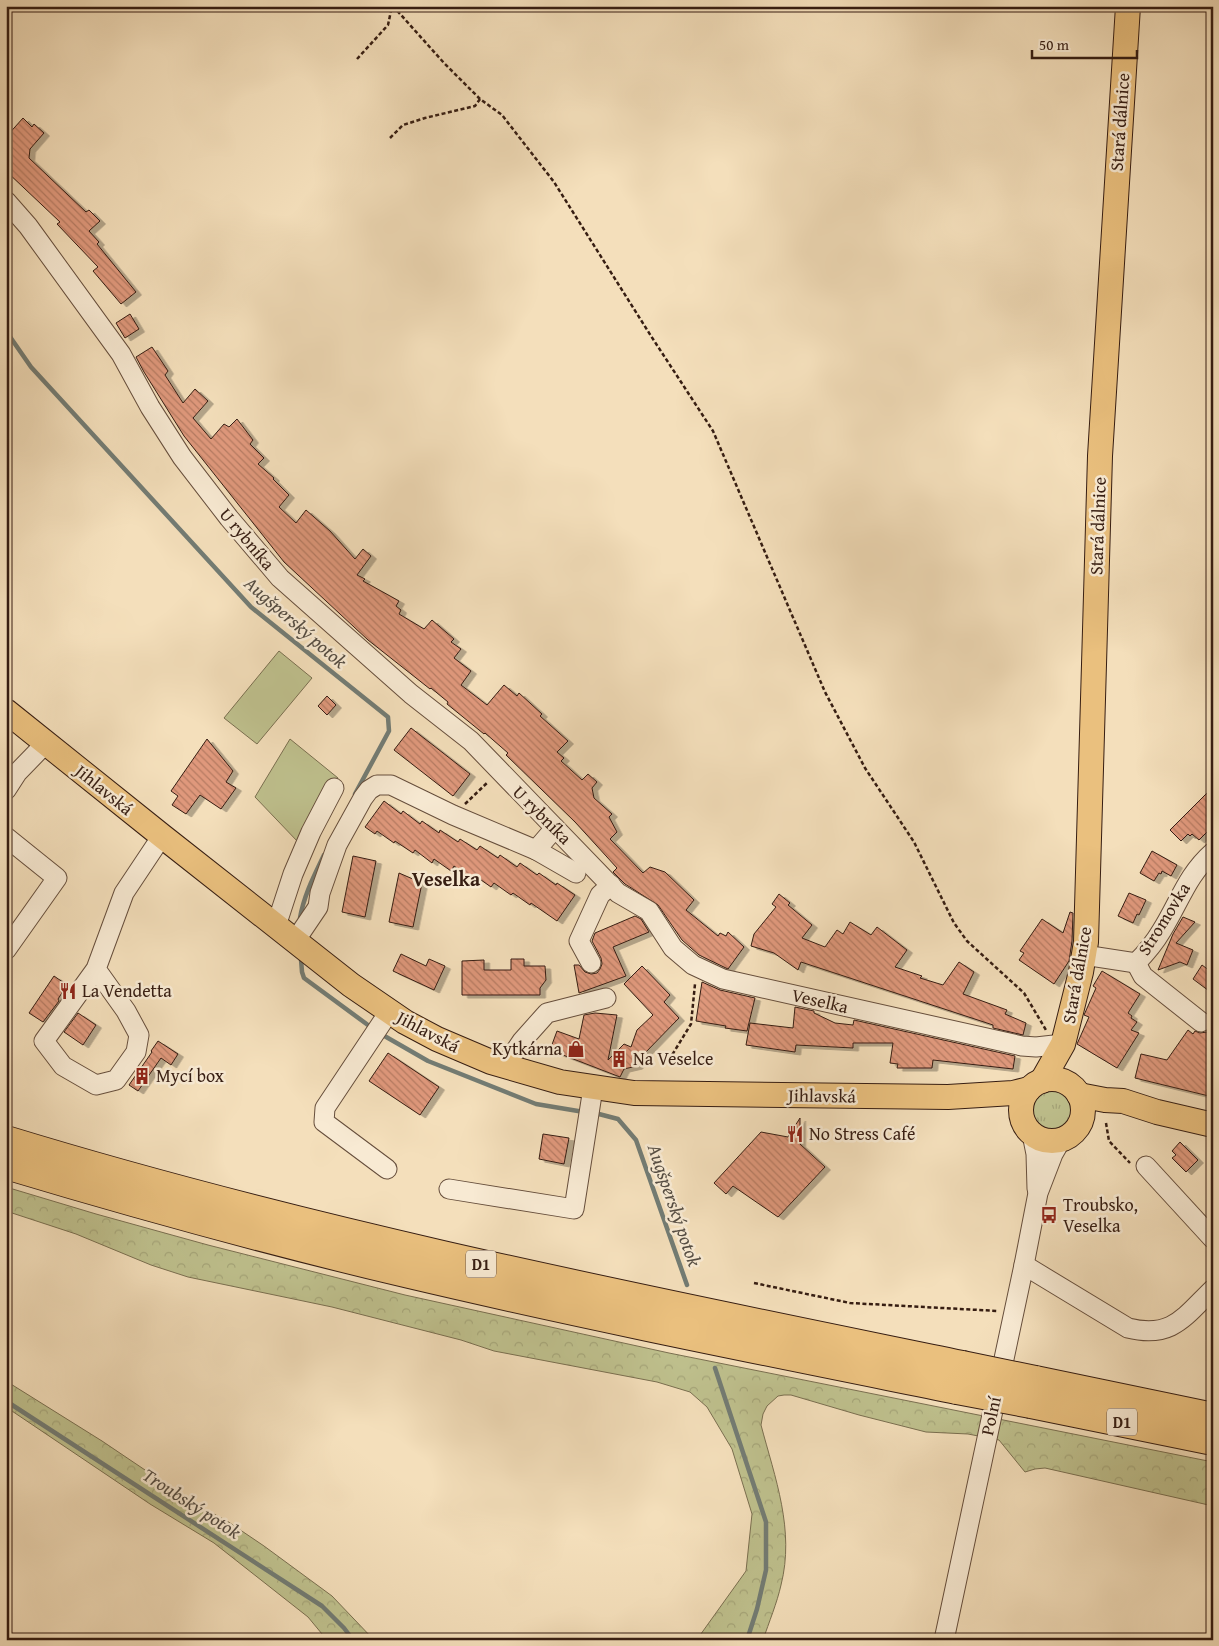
<svg xmlns="http://www.w3.org/2000/svg" width="1219" height="1646" viewBox="0 0 1219 1646" font-family="'Gentium Book Plus',serif">
  <defs>
    <pattern id="grass-tufts" width="24" height="20" patternUnits="userSpaceOnUse" patternTransform="scale(1.25)"><rect width="24" height="20" fill="#bfc18e"/><path d="M3 7l-1-3M5 7V3M7 7l1-3M15 17l-1-3M17 17v-4M19 17l1-3" fill="none" stroke="#a5a579"/></pattern>
    <pattern id="forest-crowns" width="20" height="18" patternUnits="userSpaceOnUse" patternTransform="scale(1.25)"><rect width="20" height="18" fill="#bfc18e"/><path d="M2 6a3 3 0 1 1 6 0M12 15a3 3 0 1 1 6 0" fill="none" stroke="#a5a579"/></pattern>
    <pattern id="building-back-hatch" width="6" height="6" patternUnits="userSpaceOnUse" patternTransform="scale(1.25)"><rect width="6" height="6" fill="#df987b"/><path d="M-1 5l2 2M0 0l6 6M5-1l2 2" fill="none" stroke="#b67b63"/></pattern>
    <filter id="shadow"><feDropShadow dx="5.5" dy="3" stdDeviation="0" flood-color="#0004"/></filter>
  </defs>
  <rect width="100%" height="100%" fill="#f4dfbb"/>
  <filter id="stains"><feTurbulence type="fractalNoise" baseFrequency=".004" numOctaves="4"/><feColorMatrix values="0 0 0 0 .2 0 0 0 0 .09 0 0 0 0 .02 0 0 0 .5 -.17"/></filter>
  <radialGradient id="worn" r=".72"><stop offset=".6" stop-color="#630" stop-opacity="0"/><stop offset="1" stop-color="#630" stop-opacity=".3"/></radialGradient>
  <circle fill="url(#grass-tufts)" stroke="#7a6f50" cx="1052" cy="1110" r="21"/>
  <g fill="url(#forest-crowns)" stroke="#7a6f50">
    <path d="M6 1187 96 1214 208 1245 405 1295 669 1353 1213 1462V1506L1045 1468 1035 1469 1025 1472 999 1440 968 1434 926 1432 859 1415 791 1395H784L778 1396 767 1406 763 1414 761 1425C775 1478 795 1530 781 1585 777 1603 769 1622 763 1640H699L698 1638 746 1571 752 1514 732 1449 707 1407 690 1392 657 1382 494 1351 461 1340 332 1307 188 1277 151 1265 76 1234 6 1211Z"/>
    <polygon points="6,1381 102,1441 197,1505 227,1521 264,1546 332,1596 374,1640 327,1640 308,1617 214,1543 150,1504 6,1407"/>
  </g>
  <g fill="#bfc18e" stroke="#7a6f50">
    <polygon points="279,651 312,678 257,744 224,718"/>
    <polygon points="290,739 338,778 298,842 255,797"/>
  </g>
  <g fill="none" stroke-linecap="round" stroke-linejoin="round">
    <g stroke="#737c74" stroke-width="4.5">
      <polyline points="6,331 31,367 251,607 388,717 389,731 355,794"/>
      <path d="M300 918C304 895 314 876 324 855"/>
      <polyline points="301,959 302,972 304,978 372,1028"/>
      <polyline points="381,1034 428,1061 536,1104 584,1112"/>
      <polyline points="595,1113 618,1119 636,1140 687,1285"/>
      <polyline points="715,1368 766,1522 766,1570 757,1609 747,1640"/>
      <polyline points="6,1401 322,1606 344,1628 353,1640"/>
    </g>
  </g>
  <g fill="url(#building-back-hatch)" stroke="#361d12" filter="url(#shadow)">
    <polygon points="23,118 32,127 34,124 44,133 30,149 29,158 86,212 89,210 100,221 89,231 99,242 97,244 136,292 121,304 93,271 98,267 57,224 60,222 6,171 6,137"/>
    <polygon points="130,314 139,329 125,338 116,323"/>
    <polygon points="152,347 168,371 165,375 183,403 195,389 208,401 193,418 211,439 224,424 229,427 237,419 253,440 250,444 264,458 258,464 274,478 273,479 289,495 279,507 296,523 306,510 330,531 355,559 363,549 371,556 357,575 365,579 363,581 399,601 396,606 401,610 399,614 424,629 432,620 454,639 451,642 461,649 454,658 471,671 461,685 487,705 504,685 517,696 519,693 542,714 540,716 568,741 557,752 564,758 561,761 582,780 588,774 597,782 592,788 594,798 612,814 609,817 617,832 610,839 643,873 650,867 665,872 694,900 686,910 718,936 720,933 726,936 728,932 744,947 728,969 699,955 682,940 658,905 625,884 613,872 617,868 575,822 506,755 508,753 485,733 484,734 447,704 448,702 431,688 430,689 368,640 284,562 184,436 144,372 136,357"/>
    <polygon points="327,696 336,705 327,715 318,706"/>
    <polygon points="411,728 470,774 453,796 394,750"/>
    <polygon points="207,739 233,771 226,782 236,788 221,809 200,795 186,814 172,805 178,796 171,791"/>
    <polygon points="1213,787 1213,826 1199,840 1192,834 1190,836 1188,834 1181,841 1170,830"/>
    <polygon points="384,801 401,814 403,811 420,824 422,821 439,833 440,830 458,842 460,839 477,850 480,846 498,858 500,855 517,867 520,863 537,875 539,873 556,885 557,883 575,895 557,921 531,903 530,905 513,893 511,895 494,883 491,887 474,875 471,878 454,866 451,871 434,859 432,863 415,850 413,853 395,841 394,843 377,831 375,834 365,827"/>
    <polygon points="1152,851 1177,865 1171,876 1162,871 1161,874 1159,873 1154,881 1140,873"/>
    <polygon points="353,856 376,861 365,917 342,912"/>
    <polygon points="399,873 422,883 413,927 389,922"/>
    <polygon points="1129,893 1146,900 1139,915 1137,914 1133,923 1118,916"/>
    <polygon points="779,894 790,903 788,905 812,925 802,938 825,947 837,930 843,934 850,922 871,935 877,927 907,950 895,967 922,976 920,978 943,985 959,962 974,972 963,994 1007,1010 1005,1014 1026,1023 1023,1035 993,1028 993,1025 801,962 798,970 774,953 751,946 754,934 776,907 772,904"/>
    <polygon points="1070,912 1073,913 1072,941 1069,961 1054,984 1019,960 1024,953 1020,951 1042,919 1063,933"/>
    <polygon points="635,916 641,919 649,932 613,947 626,976 579,993 574,965 579,965 585,972 591,974 597,973 600,969 602,964 601,958 592,941 595,933"/>
    <polygon points="1183,917 1195,922 1176,943 1193,950 1187,965 1180,962 1158,970 1173,934"/>
    <polygon points="401,954 426,966 429,959 445,966 434,990 393,971"/>
    <polygon points="511,959 524,959 524,966 545,966 546,980 540,988 540,995 462,995 462,961 484,960 484,970 511,970"/>
    <polygon points="1202,965 1210,971 1213,966 1213,994 1193,979"/>
    <polygon points="642,966 670,995 664,1002 679,1018 644,1054 637,1066 624,1069 620,1077 550,1050 557,1031 579,1039 584,1015 595,1013 617,1015 608,1060 624,1044 631,1047 637,1030 653,1015 624,984"/>
    <polygon points="1102,971 1140,994 1128,1013 1132,1016 1131,1018 1137,1022 1131,1030 1139,1033 1117,1068 1077,1044 1089,1017 1084,1015 1096,988 1093,986"/>
    <polygon points="54,976 67,985 58,999 59,1001 43,1022 29,1013"/>
    <polygon points="702,982 720,990 755,998 747,1031 725,1028 726,1026 696,1021"/>
    <polygon points="795,1007 814,1011 814,1013 835,1023 853,1025 854,1020 1015,1056 1013,1069 933,1060 932,1068 897,1068 898,1064 890,1063 893,1043 853,1043 853,1048 796,1045 795,1052 746,1045 750,1023 793,1028"/>
    <polygon points="78,1013 96,1025 83,1045 64,1032"/>
    <polygon points="1188,1030 1193,1034 1195,1031 1200,1033 1207,1032 1213,1035 1213,1097 1135,1078 1141,1054 1167,1060"/>
    <polygon points="158,1041 178,1054 171,1065 161,1058 138,1091 129,1085 152,1052 151,1051"/>
    <polygon points="388,1053 439,1087 420,1115 369,1081"/>
    <polygon points="800,1118 800,1144 825,1167 778,1217 733,1186 726,1194 714,1183 761,1132 788,1137"/>
    <polygon points="543,1134 569,1138 564,1164 539,1159"/>
    <polygon points="1180,1142 1198,1160 1186,1172 1172,1158 1176,1155 1172,1151"/>
  </g>
  <g fill="none" stroke-linecap="round" stroke-linejoin="round">
    <g stroke="#664e3c" stroke-width="21">
      <g id="minor">
        <polyline points="6,201 28,226 121,354 150,407 182,457 229,518 280,578 411,694 471,741 618,893 649,911 673,948 693,965 723,979 1022,1046 1036,1047 1063,1044"/>
        <polyline points="6,790 17,773 46,743"/>
        <polyline points="6,837 57,878 6,950"/>
        <polyline points="536,850 576,873"/>
        <polyline points="276,926 293,874 311,832 334,788"/>
        <polyline points="295,941 318,907 320,893 337,845 363,798 369,790 377,785 391,785 453,815 536,850 555,828"/>
        <polyline points="1084,955 1136,963"/>
        <polyline points="591,963 579,941 600,895 611,885"/>
        <path d="M1136 963C1146 953 1155 942 1162 930 1180 901 1187 875 1213 852"/>
        <polyline points="1136,963 1143,976 1201,1022"/>
        <polyline points="96,969 44,1041 63,1066 96,1085 116,1080 136,1052 139,1035 126,1011 96,969 124,893 162,836"/>
        <polyline points="505,1066 522,1041 547,1013 606,998"/>
        <polyline points="1032,1134 1036,1154 1037,1189"/>
        <polyline points="1146,1166 1213,1239"/>
        <polyline points="387,1169 324,1122 325,1108 389,1012"/>
        <polyline points="449,1189 574,1209 593,1088"/>
        <path d="M1024 1265 1128 1328C1172 1339 1184 1317 1213 1289"/>
        <polyline points="944,1640 1024,1265 1038,1193 1053,1154 1061,1140"/>
      </g>
    </g>
    <g stroke="#361d12" stroke-width="26">
      <g id="major">
        <polyline points="6,711 162,836 351,985 405,1022 437,1039 491,1062 560,1082 634,1093 948,1097 1013,1093 1029,1089"/>
        <circle cx="1052" cy="1110" r="31"/>
        <polyline points="1042,1081 1063,1044 1081,972 1086,942 1100,456 1128,6"/>
        <polyline points="1079,1095 1105,1100 1123,1101 1157,1112 1213,1125"/>
      </g>
    </g>
    <g stroke="#361d12" stroke-width="30">
      <g id="highway">
        <path d="M6 1140C320 1236 641 1299 962 1365"/>
        <path d="M6 1165C139 1205 274 1242 409 1274 591 1317 774 1353 957 1390"/>
        <polyline points="1035,1380 1213,1417"/>
        <polyline points="1031,1404 1213,1441"/>
      </g>
    </g>
    <g stroke="#361d12" stroke-width="2.5" stroke-dasharray="4 2.5" stroke-linecap="butt">
      <polyline points="393,6 444,63 480,99 502,115 554,182 651,336 713,431 825,692 865,768 914,842 954,923 967,941 1024,993 1046,1030"/>
      <polyline points="357,59 388,25 392,6"/>
      <polyline points="390,138 403,125 425,118 475,106 480,99"/>
      <polyline points="465,804 488,782"/>
      <polyline points="669,1060 691,1024 695,984"/>
      <polyline points="1106,1123 1109,1141 1130,1163"/>
      <polyline points="754,1283 850,1303 998,1311"/>
    </g>
    <use href="#minor" stroke="#f8ead3" stroke-width="19"/>
    <use href="#major" stroke="#eac07e" stroke-width="24"/>
    <use href="#highway" stroke="#eac07e" stroke-width="28"/>
    <g stroke="#361d12" stroke-width="30" stroke-linecap="butt">
      <g id="highway-bridge">
        <polyline points="962,1365 1035,1380"/>
        <polyline points="957,1390 1031,1404"/>
      </g>
    </g>
    <use href="#highway-bridge" stroke="#eac07e" stroke-width="28"/>
  </g>
  <defs>
    <g id="restaurant-bare" transform="scale(1.35)"><path d="M-5-6h1v4h1v-4h1v4h1v-4h1v5L-1.5 .5V6h-2V.5L-5-1ZM5-6V6H3V1.5H1.5Q1.5-4 5-6Z" fill="#8f2418" stroke="#f8ead3" stroke-width="2.5" paint-order="stroke"/></g>
    <g id="shop-bare" transform="scale(1.35)"><path d="M-5-2.5h2.3a2.7 3.5 0 0 1 5.4 0H5L5.5 6h-11ZM-1.5-2.5h3a1.5 2.3 0 0 0-3 0Z" fill="#8f2418" stroke="#f8ead3" stroke-width="2.5" paint-order="stroke"/></g>
    <g id="building-bare" transform="scale(1.35)"><path d="M-4-6H4V6H1V3H-1V6H-4ZM-2.5-4.3h1.7v1.8h-1.7ZM.8-4.3h1.7v1.8H.8ZM-2.5-1h1.7V.8h-1.7ZM.8-1h1.7V.8H.8Z" fill="#8f2418" stroke="#f8ead3" stroke-width="2.5" paint-order="stroke"/></g>
    <g id="bus-bare" transform="scale(1.35)"><path d="M-5-6H5V4H4V6H2V4H-2V6H-4V4H-5ZM-3.5-4V0h7V-4ZM-3.5 1.2v1.5H-2V1.2ZM2 1.2v1.5H3.5V1.2Z" fill="#8f2418" stroke="#f8ead3" stroke-width="2.5" paint-order="stroke"/></g>
  </defs>
  <g fill-rule="evenodd">
    <use href="#restaurant-bare" x="68" y="991"/>
    <use href="#shop-bare" x="576" y="1049"/>
    <use href="#building-bare" x="619" y="1059"/>
    <use href="#building-bare" x="142" y="1076"/>
    <use href="#restaurant-bare" x="795" y="1134"/>
    <use href="#bus-bare" x="1049" y="1215"/>
  </g>
  <g text-anchor="middle" stroke-width="5" stroke-linejoin="round" paint-order="stroke">
    <g fill="#f8ead3" stroke="#705a4c" stroke-width="1">
      <rect x="466" y="1250.5" width="30" height="27" rx="4"/>
      <rect x="1107" y="1408.5" width="30" height="27" rx="4"/>
    </g>
    <g font-size="16" font-weight="bold" fill="#361d12">
      <text x="481" y="1270">D1</text>
      <text x="1122" y="1428">D1</text>
    </g>
    <g font-size="18" fill="#361d12" stroke="#f8ead3">
      <text transform="translate(1120 122) rotate(-86)" y="6">Stará dálnice</text>
      <text transform="translate(1098 526) rotate(-88)" y="6">Stará dálnice</text>
      <text transform="translate(247 539) rotate(50)" y="6">U rybníka</text>
      <text transform="translate(104 790) rotate(39)" y="6">Jihlavská</text>
      <text transform="translate(542 815) rotate(45)" y="6">U rybníka</text>
      <text transform="translate(1164 919) rotate(-58)" y="6">Stromovka</text>
      <text transform="translate(1077 975) rotate(-80)" y="6">Stará dálnice</text>
      <text transform="translate(820 1001) rotate(13)" y="6">Veselka</text>
      <text transform="translate(428 1032) rotate(28)" y="6">Jihlavská</text>
      <text transform="translate(822 1096) rotate(1)" y="6">Jihlavská</text>
      <text transform="translate(991 1416) rotate(-78)" y="6">Polní</text>
    </g>
    <g font-size="18" fill="#361d12" stroke="#f8ead3" text-anchor="start">
      <text x="82" y="997">La Vendetta</text>
      <text x="562" y="1055" text-anchor="end">Kytkárna</text>
      <text x="633" y="1065">Na Veselce</text>
      <text x="156" y="1082">Mycí box</text>
      <text x="809" y="1140">No Stress Café</text>
      <text x="1063" y="1211">Troubsko,<tspan x="1063" dy="21">Veselka</tspan></text>
    </g>
    <g font-size="19" font-style="italic" fill="#554d43" stroke="#f8ead3">
      <text transform="translate(296 622) rotate(41)" y="7">Augšperský potok</text>
      <text transform="translate(675 1205) rotate(71)" y="7">Augšperský potok</text>
      <text transform="translate(192 1503) rotate(33)" y="7">Troubský potok</text>
    </g>
    <g font-size="20" font-weight="bold" fill="#361d12" stroke="#f8ead3">
      <text x="446" y="886">Veselka</text>
    </g>
  </g>
  <rect width="1219" height="1646" fill="none" stroke="#f4dfbb" stroke-width="25"/>
  <rect x="8" y="8" width="1204" height="1631" fill="none" stroke="#361d12" stroke-width="2.5"/>
  <rect x="12" y="12" width="1194" height="1621" fill="none" stroke="#361d12"/>
  <path d="M1032 50v8h105v-8" fill="none" stroke="#361d12" stroke-width="2.5"/>
  <text x="1039" y="50" font-size="15" fill="#361d12" stroke="#f8ead3" stroke-width="4" paint-order="stroke">50 m</text>
  <rect width="100%" height="100%" filter="url(#stains)"/>
  <rect width="100%" height="100%" fill="url(#worn)"/>
</svg>
